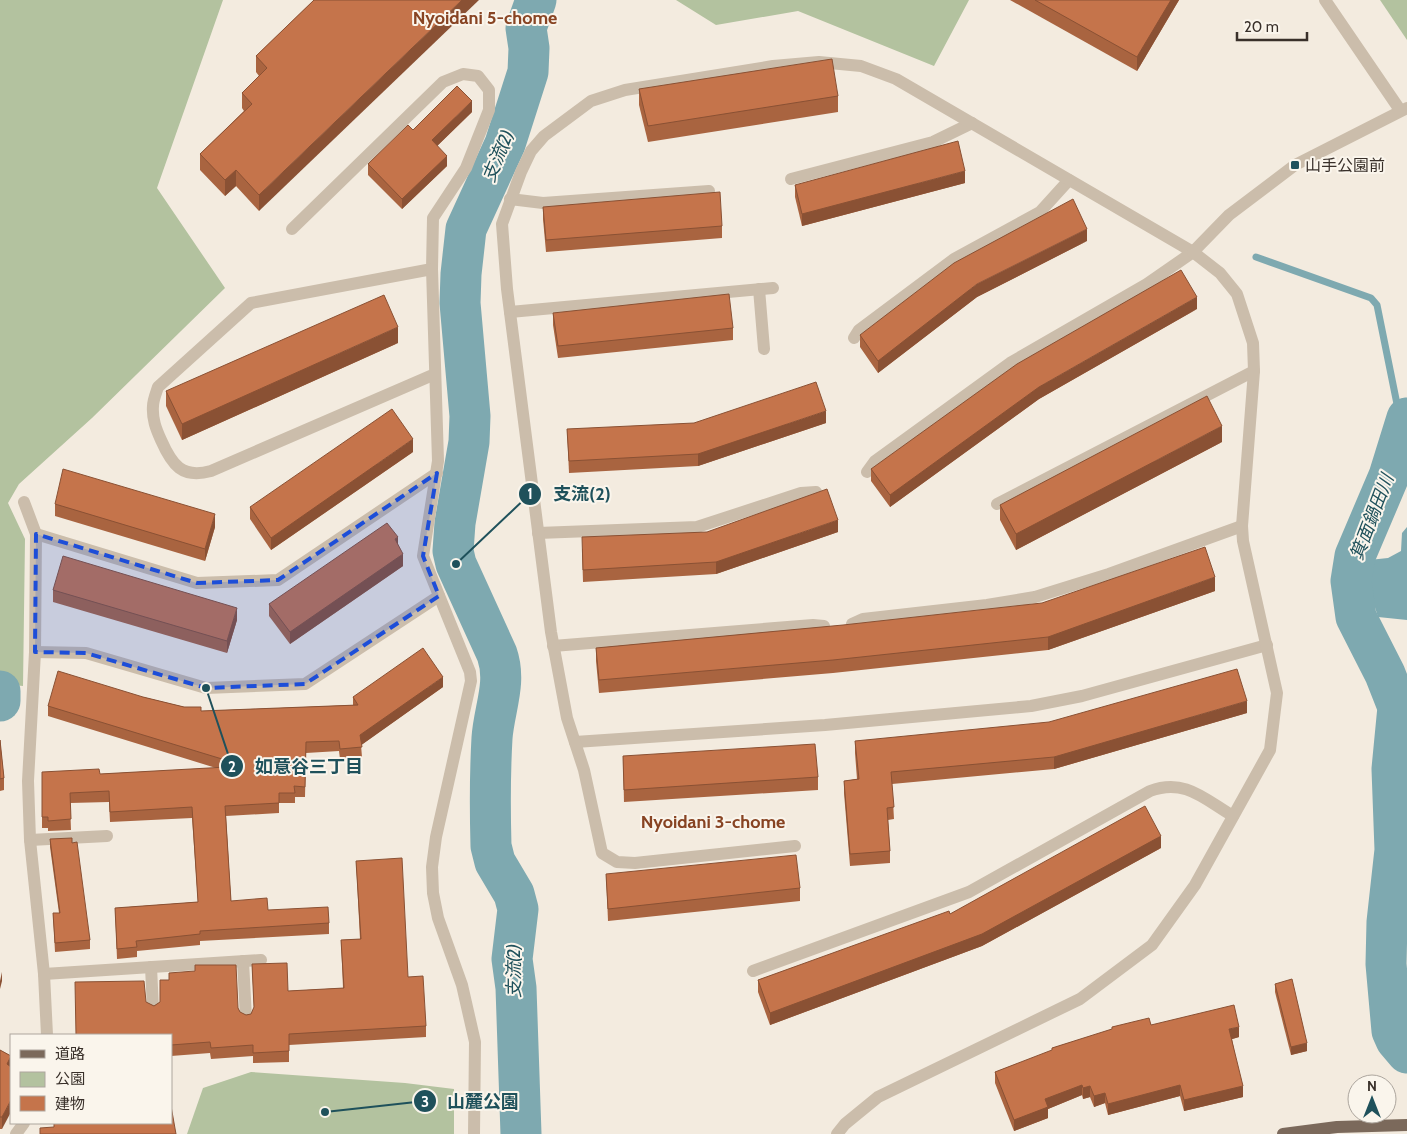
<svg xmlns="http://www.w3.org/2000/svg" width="1407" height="1134" viewBox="0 0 1407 1134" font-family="Cabin,'Noto Sans JP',sans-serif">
  <rect width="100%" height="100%" fill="#f3ebdf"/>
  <g fill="#b3c29f">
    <polygon points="0,0 223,0 157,188 225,288 92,418 19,484 8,503 25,539 23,686 13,685 0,689"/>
    <polygon points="676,0 969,0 934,66 798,11 716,25"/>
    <polygon points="1380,0 1407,0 1407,40"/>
    <polygon points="251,1072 405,1083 454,1089 454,1134 187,1134 203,1088"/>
  </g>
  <polygon fill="#7ea9b0" points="1407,527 1407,620 1378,617 1368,585 1369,560 1388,558 1401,551 1402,533"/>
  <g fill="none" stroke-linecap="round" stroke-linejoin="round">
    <polyline stroke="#7ea9b0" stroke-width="7" points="1256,257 1371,298 1377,305 1398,409 1404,427"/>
    <g stroke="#7ea9b0" stroke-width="41">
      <polyline points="1407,418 1389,476 1355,556 1351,581 1356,617 1385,674 1398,707 1392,769 1395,850 1387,922 1386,964 1392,1031 1396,1040 1407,1053"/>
      <polyline points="0,691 0,701"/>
      <path d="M521 1134 516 988 512 959 518 909 514 894 495 862 491 846C490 810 490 773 492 738 494 709 507 683 497 654L456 564 453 551 455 523 469 442 470 416 460 303 461 274 466 229 505 144 528 72 529 48 526 28 536 0"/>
    </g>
    <g stroke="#cbbdab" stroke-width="12">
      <polyline points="1325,0 1400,110"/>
      <polyline points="791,179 933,142 972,123"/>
      <polyline points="510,199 543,203 709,191"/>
      <path d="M292 229 443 82 463 74 478 76 489 90V110L466 168 433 218 432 269 251 303 158 387C156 393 153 400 153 406 152 419 156 429 161 440 172 465 182 479 211 471L435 374"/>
      <polyline points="759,289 764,349"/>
      <polyline points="510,312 773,288"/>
      <polyline points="854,338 859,330 954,259 1040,212 1069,180"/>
      <polyline points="997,504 1254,371"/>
      <polyline points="538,533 697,527 801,493 816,492"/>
      <polyline points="36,534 197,583 278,580 437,473"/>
      <polyline points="852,624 863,619 987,605 1035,597 1109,574 1242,526"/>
      <polyline points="553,646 813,625 824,626"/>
      <polyline points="35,652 86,653 206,688 305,684 439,596"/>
      <polyline points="575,742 825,725 1031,706 1082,696 1267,645"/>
      <polyline points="30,840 107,836"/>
      <polyline points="795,846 635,863 617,862 602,853 584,770 567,718 551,632 507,289 502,224 521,172 531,151 544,136 591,101 625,90 773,66 819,62 861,66 896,79 1193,252 1147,284 1010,363 875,461 867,472"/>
      <polyline points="243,961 246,1018"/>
      <polyline points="151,967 153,1009"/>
      <path d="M753 971 969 892 1150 791C1185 778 1204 799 1233 816"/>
      <polyline points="44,974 261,960"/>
    </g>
    <g stroke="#cbbdab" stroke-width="12">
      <polyline points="432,269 438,461 423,556 470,672 471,681 436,837 432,867 433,893 438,918 462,985 475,1042 474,1134"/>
      <polyline points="24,502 36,534 35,652 28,781 30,840 44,974 47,1035"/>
      <polyline points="16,1134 24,1123"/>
      <polyline points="837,1134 845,1124 878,1097 1080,999 1152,945 1195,885 1270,750 1277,693 1243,541 1242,526 1254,371 1253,343 1237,294 1220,273 1193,252 1229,215 1295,165 1407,108"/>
    </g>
    <polyline stroke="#7b695b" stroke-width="12" points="1283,1134 1337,1127 1407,1125"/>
  </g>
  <g fill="#a96440">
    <polygon points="314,0 259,211 236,186 225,196 200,170 200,154 244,111 242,108 242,93 259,76 256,72 256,56"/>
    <polygon points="1010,0 1179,0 1137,71"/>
    <polygon points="639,89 838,96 838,112 648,142 639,105"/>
    <polygon points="472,112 437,146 447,166 402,209 368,175 368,164 413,130"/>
    <polygon points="965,183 802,226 795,197 795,185"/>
    <polygon points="543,207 722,226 722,238 546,252 543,219"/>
    <polygon points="1087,241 977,297 878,373 860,347 860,335"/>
    <polygon points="1197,309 1039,399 890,507 871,481 871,469"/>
    <polygon points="553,313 733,328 733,340 558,358 553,325"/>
    <polygon points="398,343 182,440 166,406 166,391"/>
    <polygon points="826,423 698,466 569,473 567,429"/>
    <polygon points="1222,442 1016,550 1000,520 1000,505"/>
    <polygon points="413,452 271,550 250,519 250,507"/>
    <polygon points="55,504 215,527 205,561 55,516"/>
    <polygon points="838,532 716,574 583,582 582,549"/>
    <polygon points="398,545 403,566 290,644 269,616 269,604"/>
    <polygon points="53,590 237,620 227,653 53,602"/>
    <polygon points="1215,591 1048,650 833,673 599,693 596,661 596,648"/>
    <polygon points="443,687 361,745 362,757 340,759 339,751 306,753 305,797 295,797 295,803 279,803 279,813 226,816 231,901 268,910 329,923 329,934 200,941 200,945 137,951 137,957 117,959 115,908 198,902 192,818 110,822 109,802 70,803 71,830 48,831 48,828 42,828 42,772 100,774 216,768 48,716 48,706 143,697 201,711 353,705 353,697"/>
    <polygon points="1247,713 1054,769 892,784 894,819 888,820 890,851 890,863 850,866 844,793 844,781 857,779 855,753 855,741"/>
    <polygon points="0,740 4,778 4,790 0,791"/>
    <polygon points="623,756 818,777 818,790 624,802"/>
    <polygon points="50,839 72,843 90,940 90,949 55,952 53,913 59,913 50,847"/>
    <polygon points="1161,848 982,946 770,1025 758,992 758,980 950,914"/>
    <polygon points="356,861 408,977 426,1026 426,1037 289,1045 289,1062 253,1063 253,1056 211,1059 210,1053 171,1056 171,1035 146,1002 154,1006 160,1002 169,980 169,973 238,1008 240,1012 246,1015 251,1014 254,1008 252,964 288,991 343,988 341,940 360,939"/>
    <polygon points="606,874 800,888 800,901 608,921"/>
    <polygon points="1275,984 1307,1051 1291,1055 1275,992"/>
    <polygon points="1151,1025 1239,1037 1232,1039 1243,1097 1184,1111 1180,1096 1108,1115 1105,1103 1094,1107 1090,1097 1083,1099 1082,1095 1048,1109 1048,1118 1014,1131 995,1083 995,1072 1052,1051 1052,1048 1112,1030 1112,1027"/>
    <polygon points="0,1050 11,1056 2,1129 0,1129"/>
  </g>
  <g fill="#8a5134">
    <polygon points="462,0 479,0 259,211 259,195"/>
    <polygon points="1171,0 1179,0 1137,71 1137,57"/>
    <polygon points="472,101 472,112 432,151 432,140"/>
    <polygon points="447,156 447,166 402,209 402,199"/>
    <polygon points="236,170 236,186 225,196 225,180"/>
    <polygon points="965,171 965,183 802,226 802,214"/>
    <polygon points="1087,229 1087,241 977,297 878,373 878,361 977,284"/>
    <polygon points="1197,297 1197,309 1039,399 890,507 890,495 1039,387"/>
    <polygon points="398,327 398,343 182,440 182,424"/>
    <polygon points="826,411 826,423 698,466 698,454"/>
    <polygon points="1222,426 1222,442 1016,550 1016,534"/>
    <polygon points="413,439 413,452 271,550 271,538"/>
    <polygon points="215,514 215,527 205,561 205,549"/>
    <polygon points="838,520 838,532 716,574 716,562"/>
    <polygon points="398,537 398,549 395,539"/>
    <polygon points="403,554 403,566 290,644 290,632"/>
    <polygon points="1215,577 1215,591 1048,650 1048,637"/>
    <polygon points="237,608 237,620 227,653 227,641"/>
    <polygon points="443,677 443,687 360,746 360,735"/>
    <polygon points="1247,701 1247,713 1054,769 1054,757"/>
    <polygon points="1161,836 1161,848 982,946 770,1025 770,1013"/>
    <polygon points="2,972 2,981 0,989 0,981"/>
    <polygon points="1239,1027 1239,1037 1229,1040 1229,1029"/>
    <polygon points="1307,1043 1307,1051 1291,1055 1291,1047"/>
    <polygon points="11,1057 11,1069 7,1064"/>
    <polygon points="1082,1085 1082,1095 1048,1109 1048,1118 1014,1131 1014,1120 1045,1099"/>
    <polygon points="1180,1085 1180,1096 1108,1115 1108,1104"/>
    <polygon points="1090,1086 1090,1097 1083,1099 1083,1088"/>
    <polygon points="1243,1086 1243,1097 1184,1111 1184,1100"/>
    <polygon points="1105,1093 1105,1103 1094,1107 1094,1096"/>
    <polygon points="11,1100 11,1112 2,1129 2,1117"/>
  </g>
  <g fill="#c5744b" stroke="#8a5134">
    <polygon points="314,0 462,0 259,195 236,170 225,180 200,154 252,104 242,93 267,68 256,56"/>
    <polygon points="1035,0 1171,0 1137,57"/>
    <polygon points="832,59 838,96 648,126 639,89"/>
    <polygon points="457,86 472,101 432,140 447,156 402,199 368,164 408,125 413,130"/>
    <polygon points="958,141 965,171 802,214 795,185"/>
    <polygon points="720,192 722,226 546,240 543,207"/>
    <polygon points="1073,199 1087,229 977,284 878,361 860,335 954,263"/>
    <polygon points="1181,270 1197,297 1039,387 890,495 871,469 1017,364"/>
    <polygon points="729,294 733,328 558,346 553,313"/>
    <polygon points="384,295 398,327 182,424 166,391"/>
    <polygon points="816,382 826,411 698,454 569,461 567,429 694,423"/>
    <polygon points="1207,396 1222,426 1016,534 1000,505"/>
    <polygon points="392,409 413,439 271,538 250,507"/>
    <polygon points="63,469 215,514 205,549 55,504"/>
    <polygon points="827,489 838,520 716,562 583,570 582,537 707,532"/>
    <polygon points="387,523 398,537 395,539 403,554 290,632 269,604"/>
    <polygon points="1205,547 1215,577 1048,637 833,660 599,680 596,648 843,625 1042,603"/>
    <polygon points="63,556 237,608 227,641 53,590"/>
    <polygon points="423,648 443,677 360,735 362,747 340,749 339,741 306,742 305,787 294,786 295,793 279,793 279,803 225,806 231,901 267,898 268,910 328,907 329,923 200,931 200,934 136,941 137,947 117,949 115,908 198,902 192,807 110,812 109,791 70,793 71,819 48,821 48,817 42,817 42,772 99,769 100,774 245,766 48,706 58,671 143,697 184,707 201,707 201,711 358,705 353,697"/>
    <polygon points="1237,669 1247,701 1054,757 891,772 894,807 887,808 890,851 850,854 844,781 859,779 855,741 1049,722"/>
    <polygon points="0,740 4,778 0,779"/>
    <polygon points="815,744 818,777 624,790 623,756"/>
    <polygon points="1145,806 1161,836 982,934 770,1013 758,980 949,911 950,914"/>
    <polygon points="72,838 72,843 77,842 90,940 55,943 53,913 60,913 50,839"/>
    <polygon points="796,855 800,888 608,909 606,874"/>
    <polygon points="402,858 408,977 423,976 426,1026 289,1034 289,1051 253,1053 253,1045 211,1048 210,1042 171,1045 171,1035 76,1035 75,982 144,981 146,1002 154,1006 160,1002 160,980 169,980 169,973 195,971 195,965 236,965 238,1008 240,1012 246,1015 251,1014 254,1007 252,964 287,963 288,991 344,988 341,940 361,939 356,861"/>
    <polygon points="1292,979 1307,1043 1291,1047 1275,984"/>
    <polygon points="1234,1005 1239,1027 1229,1029 1243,1086 1184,1100 1180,1085 1108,1104 1105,1093 1094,1096 1090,1086 1083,1088 1082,1085 1045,1099 1048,1107 1014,1120 995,1072 1052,1050 1052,1048 1112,1029 1112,1027 1149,1018 1151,1025"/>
    <polygon points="0,1050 11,1056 7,1064 11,1067 11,1100 2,1117 0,1117"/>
    <polygon points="171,1106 176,1134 40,1134 40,1128 54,1127 54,1123 171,1123"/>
  </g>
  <path fill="#1d4ed8" fill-opacity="0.2" stroke="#1d4ed8" stroke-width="4" stroke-dasharray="10 6" stroke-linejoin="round" d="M437 473 423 556 439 596 305 684 206 688 86 653 35 652 36 534 197 583 278 580Z"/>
  <rect fill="#1f515b" stroke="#faf5ec" stroke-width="2" x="1290" y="160" width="10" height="10" rx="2.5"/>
  <g text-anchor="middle" stroke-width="4" stroke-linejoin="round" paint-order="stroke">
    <g font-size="16" fill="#39302a" stroke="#faf5ec" text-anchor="start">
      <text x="1305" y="171">山手公園前</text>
    </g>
    <g font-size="18" font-weight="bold" fill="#884423" stroke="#faf5ec">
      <text x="485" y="24">Nyoidani 5-chome</text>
      <text x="713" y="828">Nyoidani 3-chome</text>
    </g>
    <g font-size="18" font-style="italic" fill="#1f515b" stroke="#faf5ec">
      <text transform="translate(498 156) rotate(-68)" y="6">支流(2)</text>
      <text transform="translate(1372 517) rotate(-69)" y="6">箕面鍋田川</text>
      <text transform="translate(514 971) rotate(-90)" y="6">支流(2)</text>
    </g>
  </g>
  <path fill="none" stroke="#1f515b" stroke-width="2" d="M456 564L530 494M206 688L232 766M325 1112L425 1101"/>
  <g fill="#1f515b" stroke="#faf5ec" stroke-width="2">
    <circle cx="456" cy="564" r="5"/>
    <circle cx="206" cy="688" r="5"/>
    <circle cx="325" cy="1112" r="5"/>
    <circle cx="530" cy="494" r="12"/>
    <circle cx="232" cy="766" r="12"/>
    <circle cx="425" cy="1101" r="12"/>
  </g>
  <g font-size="15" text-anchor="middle" font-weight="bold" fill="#fff">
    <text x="530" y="499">1</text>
    <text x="232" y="772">2</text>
    <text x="425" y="1107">3</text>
  </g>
  <g font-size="18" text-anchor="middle" font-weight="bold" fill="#1f515b" stroke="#faf5ec" stroke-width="4" stroke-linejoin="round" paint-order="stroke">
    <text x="582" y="500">支流(2)</text>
    <text x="309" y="773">如意谷三丁目</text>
    <text x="483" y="1108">山麓公園</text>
  </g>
  <rect x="10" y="1034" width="162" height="90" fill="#faf5ec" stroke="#ada69e"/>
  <rect x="20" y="1050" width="25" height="8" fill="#7b695b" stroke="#ada69e"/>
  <text x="55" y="1059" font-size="15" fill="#39302a">道路</text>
  <rect x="20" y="1072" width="25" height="15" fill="#b3c29f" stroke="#ada69e"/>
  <text x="55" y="1084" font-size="15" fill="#39302a">公園</text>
  <rect x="20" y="1096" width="25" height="15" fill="#c5744b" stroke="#ada69e"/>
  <text x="55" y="1109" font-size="15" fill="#39302a">建物</text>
  <g transform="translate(1372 1099)"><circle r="24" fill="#faf5ec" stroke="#ada69e"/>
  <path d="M0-4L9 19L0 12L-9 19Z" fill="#1f515b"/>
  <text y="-8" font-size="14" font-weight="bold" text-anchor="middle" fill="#39302a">N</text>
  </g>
  <path d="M1237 32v8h70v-8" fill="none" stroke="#39302a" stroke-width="2.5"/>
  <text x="1244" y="32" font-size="15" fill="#39302a" stroke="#faf5ec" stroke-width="4" paint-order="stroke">20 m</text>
</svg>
